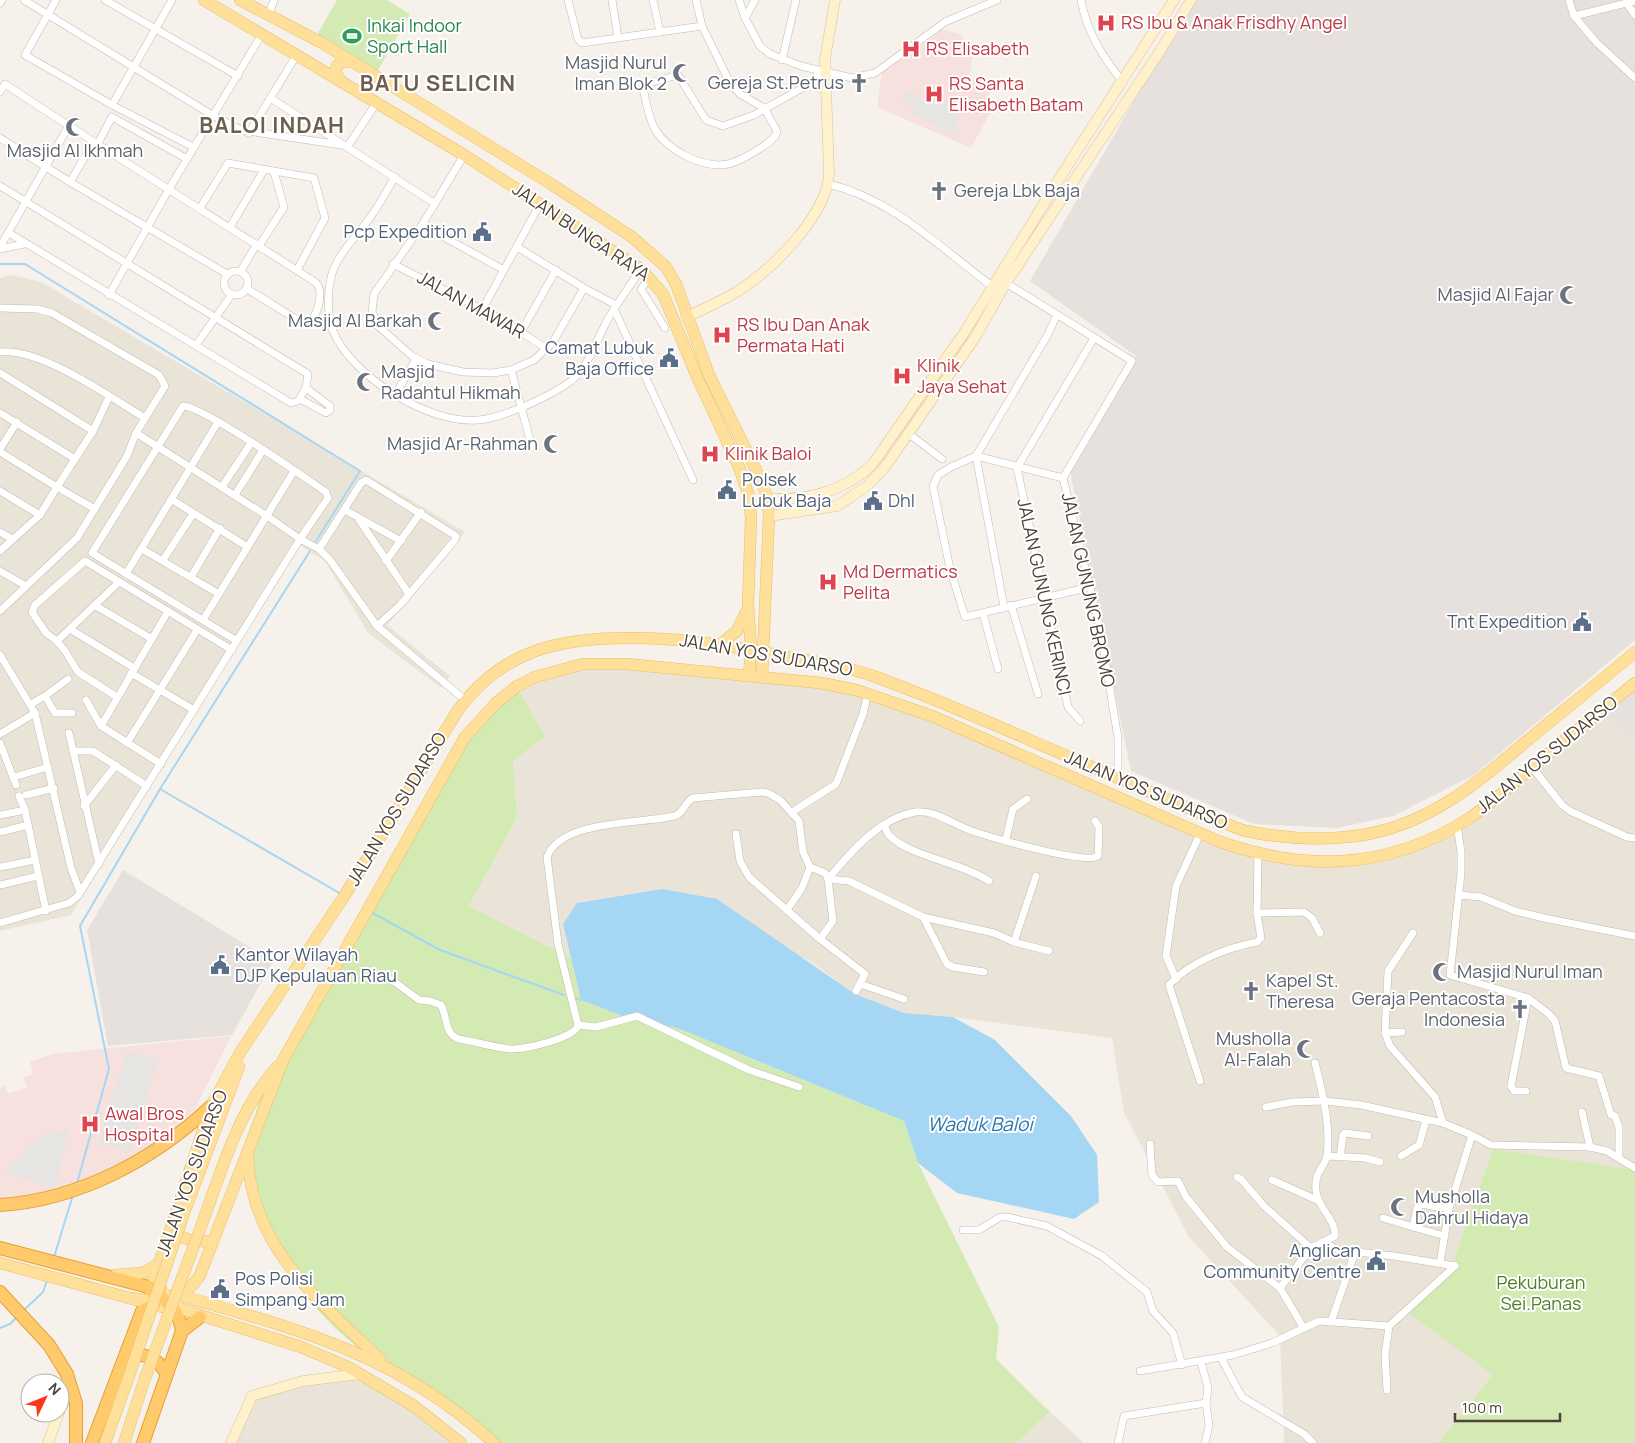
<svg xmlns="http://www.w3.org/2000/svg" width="1635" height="1443" viewBox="0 0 1635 1443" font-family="Manrope,sans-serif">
  <rect width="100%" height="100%" fill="#f6f2eb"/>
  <g fill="#eae4d8">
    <polygon points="11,275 41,282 465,532 387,625 450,676 441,688 368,633 325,561 299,545 71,915 0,931 0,278"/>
    <polygon points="605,663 862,692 1215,841 1336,863 1445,833 1603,709 1635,743 1635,1170 1591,1164 1493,1375 1438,1443 1284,1443 1280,1336 1189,1237 1124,1113 1112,1038 953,1017 904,1013 855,994 810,961 662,889 577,903 563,924 571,958 469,906 517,817 513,761 516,687"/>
    <polygon points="341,1376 372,1379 464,1443 231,1443 252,1396"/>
    <polygon points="1050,1412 1084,1443 1016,1443"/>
  </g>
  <g fill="#e6e1dc">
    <polygon points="1192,0 1635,0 1635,640 1474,775 1393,816 1336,828 1254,824 1131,771 1070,471 1136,356 1030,281"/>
    <polygon points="1635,683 1635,743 1603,709"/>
    <polygon points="123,870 273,961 232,1035 108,1046 87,930"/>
  </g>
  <g fill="#f6e1de">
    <polygon points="942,29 962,35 972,56 970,78 989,81 989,115 971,148 877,107 882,71 915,52"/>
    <polygon points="231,1036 195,1109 165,1138 132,1159 57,1192 0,1199 0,1089 5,1085 7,1094 27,1088 24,1077 33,1074 30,1062 52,1054"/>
  </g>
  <g fill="#d3ebb2">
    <polygon points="337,0 387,0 410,14 377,72 317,35"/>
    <polygon points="516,687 545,736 513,761 517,817 469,906 571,958 581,1000 623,1016 680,1029 904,1121 918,1163 999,1327 996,1359 1050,1412 1016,1443 485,1443 440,1404 358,1348 335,1328 311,1303 294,1277 267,1224 257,1184 250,1137 259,1100 466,736"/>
    <polygon points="1493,1149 1635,1170 1635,1443 1438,1443 1493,1375 1406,1311 1452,1265"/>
  </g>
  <g fill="#e7e5e2">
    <polygon points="906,91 916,94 917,101 957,101 958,135 911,115 914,106 903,101"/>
    <polygon points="127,1051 158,1060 129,1153 98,1143"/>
    <polygon points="69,1128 55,1188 5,1172 36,1139"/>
  </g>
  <polygon fill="#a5d6f4" points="662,889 717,899 855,994 904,1013 953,1017 995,1040 1071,1116 1097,1155 1099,1202 1074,1219 957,1193 918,1163 904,1121 680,1029 623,1016 581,1000 563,924 577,903"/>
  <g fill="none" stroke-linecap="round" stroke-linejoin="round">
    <g stroke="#a5d6f4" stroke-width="2">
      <polyline points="0,264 25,264 360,471 316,541"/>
      <polyline points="160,789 341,894"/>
      <polyline points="371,912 440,950 564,995"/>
      <polyline points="575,998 581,1000"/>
      <polyline points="77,1183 109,1069 80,926 160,789 310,551"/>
      <polyline points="54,1257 73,1195"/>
      <polyline points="24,1310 43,1292 47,1281"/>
      <polyline points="0,1328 10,1324 17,1317"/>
    </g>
    <g stroke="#c2baac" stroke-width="8">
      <g id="street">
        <polyline points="24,0 212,115 241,130 348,146 377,102"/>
        <polyline points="56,0 25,55 112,105 193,147"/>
        <polyline points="105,0 238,76"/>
        <polyline points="568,0 578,39 582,43 702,26"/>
        <polyline points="612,0 618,37"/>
        <polyline points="653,0 660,32"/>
        <polyline points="696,0 702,26 730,83 740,94 764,108"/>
        <polyline points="739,0 745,18 760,46 770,54 801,66 852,78 875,73 945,22 997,0"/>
        <path d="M1081 0C1087 32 1102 56 1122 81"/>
        <polyline points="1569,0 1574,16 1597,43 1635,78"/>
        <polyline points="0,3 2,0"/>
        <polyline points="1627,4 1635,15"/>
        <polyline points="268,16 274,0"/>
        <polyline points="1574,16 1635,1"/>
        <polyline points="745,18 755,0"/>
        <polyline points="782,60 796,0"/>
        <path d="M0 92 5 84C107 152 212 216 315 282 325 291 318 317 307 323L294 318 246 288"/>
        <polyline points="272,99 434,203"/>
        <polyline points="112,105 172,0"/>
        <path d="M764 108 777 131C776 139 765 145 759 149 749 155 739 162 728 164 703 169 667 150 655 129 648 117 646 101 643 88L646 84 678 75 706 120 723 126 754 115 815 81 818 79 817 70"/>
        <polyline points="249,133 296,56"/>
        <polyline points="0,138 70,182 227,274"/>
        <polyline points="97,145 112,117 187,159"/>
        <polyline points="464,155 422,225 374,294 372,312 378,326 412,356 428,364 463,372 493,373 511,370 534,360 553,342 584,288"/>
        <path d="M395 177C387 190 380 204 371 216 357 237 333 257 330 283 327 298 328 317 333 331 351 376 430 425 478 420 503 418 551 396 571 381 589 366 597 339 608 319 618 302 630 286 641 269"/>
        <polyline points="70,182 93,143"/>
        <path d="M829 184C894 200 939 247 992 286"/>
        <polyline points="0,186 308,374 306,388 298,401 291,403 9,233"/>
        <polyline points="200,208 228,163 314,178 325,218 297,270"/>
        <polyline points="422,225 504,270"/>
        <polyline points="230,227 264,170"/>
        <polyline points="259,246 284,207 274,172"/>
        <polyline points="0,247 68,127"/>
        <polyline points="517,247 584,288 616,305"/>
        <polyline points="0,249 24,244"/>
        <polyline points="393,264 501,319 547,349"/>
        <circle cx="236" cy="283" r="12"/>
        <polyline points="240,272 257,244"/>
        <polyline points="650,277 641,289 665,328"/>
        <polyline points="1006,283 1132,361 1063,478 1100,628 1118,738 1118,778"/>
        <polyline points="109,295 169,189 262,34"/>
        <polyline points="0,308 37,309 52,313 159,375 165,386 136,433 127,456 77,538 0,611"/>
        <polyline points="614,309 693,480"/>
        <polyline points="482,310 540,204"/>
        <polyline points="521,332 556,270"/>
        <polyline points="196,345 232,294"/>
        <path d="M0 352C40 347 110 397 145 418"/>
        <polyline points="511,370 532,447"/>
        <polyline points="0,373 93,431 75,459"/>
        <polyline points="395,395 416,359"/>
        <polyline points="300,399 326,413 330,410 330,406 306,388"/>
        <polyline points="0,413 75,459 57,487 0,452"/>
        <polyline points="93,431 109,397"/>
        <polyline points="136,433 267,516 300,539 319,549 330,560 377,626 465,700"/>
        <polyline points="909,434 942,459"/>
        <polyline points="0,449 17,422"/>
        <polyline points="1063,478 976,456 951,467 938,475 933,486 950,569 965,617 1090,587"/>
        <polyline points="222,487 251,443"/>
        <polyline points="0,491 40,515 57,487 95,509"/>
        <polyline points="235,495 263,450"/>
        <polyline points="171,499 246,546"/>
        <polyline points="345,510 401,541"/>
        <polyline points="358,518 409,594"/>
        <polyline points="0,532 12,539"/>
        <polyline points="142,549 219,594"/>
        <polyline points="319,549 361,483 366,480 456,536 455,540 400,605 377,626"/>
        <polyline points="0,551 40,515"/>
        <polyline points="163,560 193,514"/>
        <polyline points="386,561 421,512"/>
        <polyline points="0,571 26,586"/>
        <polyline points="126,574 218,422"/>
        <polyline points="191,577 220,528"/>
        <polyline points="1011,605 1038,694"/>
        <polyline points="96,606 152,639"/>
        <polyline points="1004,607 976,456 1047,336 1057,315"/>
        <polyline points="983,613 998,669"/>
        <polyline points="203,620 294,471"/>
        <polyline points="70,629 134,668"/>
        <polyline points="57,641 118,583"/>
        <polyline points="0,655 35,713 71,868 80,892"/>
        <polyline points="131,673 194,710"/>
        <polyline points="45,696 55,713 72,713"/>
        <polyline points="117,697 78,672 65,651 57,641 46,633 32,612 35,605 85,561 232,650"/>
        <polyline points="86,700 101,726 161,764"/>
        <polyline points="31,704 45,696 68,679"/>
        <polyline points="1080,721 1068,707 1017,468 1094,338"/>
        <polyline points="101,726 167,613"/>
        <polyline points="69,733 99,864"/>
        <polyline points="0,734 35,713"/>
        <polyline points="0,743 16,785"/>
        <polyline points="127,743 197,630"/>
        <polyline points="73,751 93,751 147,786"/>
        <polyline points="1532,767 1562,805 1570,811 1627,837 1635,838"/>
        <polyline points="14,777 48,767"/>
        <polyline points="26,795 54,788"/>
        <polyline points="19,796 25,810 46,911"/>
        <polyline points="84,806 116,765"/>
        <polyline points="792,812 836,784 863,714 868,693"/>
        <polyline points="0,815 25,810"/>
        <polyline points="1457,825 1461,852 1461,873 1450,975 1528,998 1549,1014 1555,1021 1566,1068 1599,1076 1611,1115 1615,1116 1619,1127 1619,1158"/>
        <path d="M885 826C886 829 887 834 890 836 909 856 963 863 989 881"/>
        <polyline points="0,832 28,825"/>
        <polyline points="736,834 740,861 749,877 820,939 865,974 856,991"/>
        <polyline points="1006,839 1013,809 1027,799"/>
        <polyline points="0,867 35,860"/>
        <polyline points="0,885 38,876"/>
        <polyline points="1459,895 1481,897 1515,911 1544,918 1635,936"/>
        <polyline points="787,910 802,888 810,867"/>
        <polyline points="1257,913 1304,912 1312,918 1320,933"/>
        <polyline points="923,917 947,964 953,967 984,972"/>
        <path d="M0 923 69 903 78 896 300 539 328 498 326 492C304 477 203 406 183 406L92 553 237 641"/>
        <polyline points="1413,933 1388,971 1385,1033 1390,1046 1435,1097 1443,1123"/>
        <path d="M820 939 833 921 828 879C851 852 878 819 915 812 934 809 954 825 972 831 990 837 1086 865 1098 856L1099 827 1095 821"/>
        <polyline points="1014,942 1036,876"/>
        <polyline points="1176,979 1166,956 1176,886 1200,834"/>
        <path d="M392 980 419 1000 430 1001 441 1005C448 1018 444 1034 459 1039 476 1042 493 1047 510 1049 523 1050 576 1038 578 1025L558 944 547 857C561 819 642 824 674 816 684 814 684 802 693 798L762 792 768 793 780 800 799 821 803 852 810 867 825 873 828 879 849 881 923 917 994 933 1014 942 1049 951"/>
        <polyline points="860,984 904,999"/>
        <polyline points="578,1025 596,1027 637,1016 749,1070 799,1087"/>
        <polyline points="1385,1033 1402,1032"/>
        <path d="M1200 1081 1169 985C1190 962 1226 948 1257 942L1261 938 1257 913 1258 854"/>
        <polyline points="1526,1091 1514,1091 1511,1086 1528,998"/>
        <polyline points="1266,1107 1292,1102 1325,1101 1361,1105 1443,1123 1472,1135 1491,1145 1590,1147 1607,1151 1635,1168"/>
        <polyline points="1582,1112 1590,1147"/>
        <polyline points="1150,1144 1152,1175 1158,1182 1178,1181 1186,1197 1227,1247 1280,1288 1303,1327"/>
        <polyline points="1327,1156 1365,1158 1380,1162"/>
        <polyline points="1401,1156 1419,1145 1426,1120"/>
        <polyline points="1340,1157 1343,1135 1345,1133 1368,1136"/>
        <polyline points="1237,1177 1241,1179 1264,1206 1311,1248"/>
        <polyline points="1272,1180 1317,1200"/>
        <polyline points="1383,1218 1413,1227"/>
        <polyline points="963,1230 979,1230 1000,1217 1007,1217 1047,1226 1102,1256 1147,1292 1153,1311 1173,1333 1182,1365"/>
        <polyline points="1445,1236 1413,1227 1417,1208 1421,1204 1449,1209"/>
        <polyline points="1323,1242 1338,1250 1394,1256 1455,1266"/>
        <polyline points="1440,1263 1449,1209 1472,1135"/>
        <path d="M1280 1288 1311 1248 1335 1236C1336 1219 1317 1207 1316 1191 1314 1169 1325 1169 1327 1155 1331 1127 1322 1090 1315 1063"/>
        <polyline points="1331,1322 1355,1252"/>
        <polyline points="1221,1358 1242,1397 1304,1434 1313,1443"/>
        <polyline points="1201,1362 1208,1388 1206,1403 1209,1426 1205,1443"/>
        <polyline points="1140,1371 1233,1355 1272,1343 1319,1321 1389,1326 1455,1266"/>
        <polyline points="1387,1390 1385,1355 1389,1326"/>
        <polyline points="1118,1443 1124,1416 1206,1403"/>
      </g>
    </g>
    <g stroke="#d8c599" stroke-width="11">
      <g id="secondary">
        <path d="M686 317C704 309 722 301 738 291 772 270 828 214 829 173L825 59 835 0"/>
        <path d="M768 499C807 500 842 493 872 465L964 333 1071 160 1174 0"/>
        <polyline points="769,516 837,506 867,486 885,467 974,339 1006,283 1160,51 1191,0"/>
        <polyline points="60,1409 68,1380"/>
        <polyline points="48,1443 59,1413"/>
        <polyline points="231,1443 252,1396 303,1381 360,1374"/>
      </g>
    </g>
    <g stroke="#eabe64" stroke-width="12">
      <g id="primary">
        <polyline points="204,0 464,155 641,269 663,294 697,377 739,467 749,496 751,518 748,605 751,649 749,676"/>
        <polyline points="240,0 322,43 551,184 632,237 666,267 676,284 709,375 761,480 768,499 769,516 762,677"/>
        <polyline points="341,81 335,72 337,66 342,62 351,62"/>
        <polyline points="722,643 737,631 746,612"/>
        <path d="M248 1155C249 1245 320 1302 380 1359"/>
        <polyline points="184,1213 239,1067"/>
        <path d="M203 1221C222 1169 239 1109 277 1067"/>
        <path d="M172 1226C180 1242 197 1242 212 1241"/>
        <polyline points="0,1263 177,1311"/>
        <polyline points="159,1264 154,1278 156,1285 181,1309 301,1347 348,1367 414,1406 461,1443"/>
        <path d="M115 1275 143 1273 159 1264 211 1106 241 1051 343 898 458 710C503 650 558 638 630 638 684 638 726 645 778 655 811 661 842 665 873 676 951 704 1026 739 1102 771 1142 788 1181 806 1222 822 1230 825 1238 829 1246 831 1285 839 1323 841 1363 835 1434 823 1481 779 1534 735 1568 707 1602 680 1635 652"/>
        <path d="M175 1294C298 1329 397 1354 494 1443"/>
        <path d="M130 1298C157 1303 185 1300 200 1275L283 1060 465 737 496 703 517 686 535 677 583 664H627L821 683 856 690 932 716 1218 841C1305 872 1388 870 1468 819 1491 804 1511 785 1533 767 1566 738 1601 711 1635 683"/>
        <polyline points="105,1443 129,1376"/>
        <polyline points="124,1443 144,1381"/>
      </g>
    </g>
    <g stroke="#e5a035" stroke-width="14">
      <g id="highway">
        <path d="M0 1205C79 1200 155 1159 211 1106"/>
        <polyline points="0,1248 160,1290"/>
        <path d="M149 1289C165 1299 180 1311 182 1331"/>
        <polyline points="0,1292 49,1345 67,1374 76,1403 76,1443"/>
        <path d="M128 1358C143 1350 158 1359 166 1373"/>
        <polyline points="92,1443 142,1311 154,1305"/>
        <polyline points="143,1443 182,1331 200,1317"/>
      </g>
    </g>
    <use href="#street" stroke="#fff" stroke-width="7"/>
    <use href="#secondary" stroke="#fff1cb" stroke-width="10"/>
    <use href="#primary" stroke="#ffe09a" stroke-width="11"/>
    <use href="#highway" stroke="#ffca6c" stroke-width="12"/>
    <g stroke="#eabe64" stroke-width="12" stroke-linecap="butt">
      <g id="primary-bridge">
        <polyline points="129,1376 184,1213"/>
        <polyline points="144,1381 203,1221"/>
      </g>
    </g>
    <use href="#primary-bridge" stroke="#ffe09a" stroke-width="11"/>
  </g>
  <defs>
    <g id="hospital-bare" transform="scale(1.5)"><path d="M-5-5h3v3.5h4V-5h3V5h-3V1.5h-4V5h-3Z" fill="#e0444e" stroke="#fff" stroke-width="2.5" paint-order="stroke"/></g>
    <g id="stadium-bare" transform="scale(1.5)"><path d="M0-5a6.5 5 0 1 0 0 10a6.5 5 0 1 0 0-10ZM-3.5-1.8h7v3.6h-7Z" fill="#2e9e5b" stroke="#fff" stroke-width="2.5" paint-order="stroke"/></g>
    <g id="mosque-bare" transform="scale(1.5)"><path d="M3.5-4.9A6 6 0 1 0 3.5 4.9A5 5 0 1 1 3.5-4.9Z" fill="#6b7280" stroke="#fff" stroke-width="2.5" paint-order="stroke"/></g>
    <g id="church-bare" transform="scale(1.5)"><path d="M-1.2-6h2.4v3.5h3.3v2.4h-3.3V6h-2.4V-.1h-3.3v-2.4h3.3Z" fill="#6b7280" stroke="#fff" stroke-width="2.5" paint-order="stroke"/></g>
    <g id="civic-bare" transform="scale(1.5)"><path d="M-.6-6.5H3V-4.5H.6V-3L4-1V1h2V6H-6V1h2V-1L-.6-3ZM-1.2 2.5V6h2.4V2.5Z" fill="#5c6f8a" stroke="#fff" stroke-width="2.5" paint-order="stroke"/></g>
  </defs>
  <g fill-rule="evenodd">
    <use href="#hospital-bare" x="1106" y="23"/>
    <use href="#stadium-bare" x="352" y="36"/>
    <use href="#hospital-bare" x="911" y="49"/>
    <use href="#mosque-bare" x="682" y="73"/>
    <use href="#church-bare" x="859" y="83"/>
    <use href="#hospital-bare" x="934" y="94"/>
    <use href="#mosque-bare" x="75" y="127"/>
    <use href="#church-bare" x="939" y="191"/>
    <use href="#civic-bare" x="482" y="232"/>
    <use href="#mosque-bare" x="1569" y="295"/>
    <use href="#mosque-bare" x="437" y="321"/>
    <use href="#hospital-bare" x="722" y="335"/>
    <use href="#civic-bare" x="669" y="358"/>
    <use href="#hospital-bare" x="902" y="376"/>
    <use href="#mosque-bare" x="366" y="382"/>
    <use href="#mosque-bare" x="553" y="444"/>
    <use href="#hospital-bare" x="710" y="454"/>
    <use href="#civic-bare" x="727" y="490"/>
    <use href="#civic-bare" x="873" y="501"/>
    <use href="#hospital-bare" x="828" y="582"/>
    <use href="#civic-bare" x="1582" y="622"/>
    <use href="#civic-bare" x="220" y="965"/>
    <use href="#mosque-bare" x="1442" y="972"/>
    <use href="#church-bare" x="1251" y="991"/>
    <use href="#church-bare" x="1520" y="1009"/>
    <use href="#mosque-bare" x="1306" y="1049"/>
    <use href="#hospital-bare" x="90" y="1124"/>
    <use href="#mosque-bare" x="1400" y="1207"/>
    <use href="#civic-bare" x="1376" y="1261"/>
    <use href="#civic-bare" x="220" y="1289"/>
  </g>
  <g text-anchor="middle" stroke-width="4" stroke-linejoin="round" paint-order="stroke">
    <g font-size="18" fill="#be3a42" stroke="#fff" text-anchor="start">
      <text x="1121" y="29">RS Ibu &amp; Anak Frisdhy Angel</text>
      <text x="926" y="55">RS Elisabeth</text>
      <text x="949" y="90">RS Santa<tspan x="949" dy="21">Elisabeth Batam</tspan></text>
      <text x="737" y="331">RS Ibu Dan Anak<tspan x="737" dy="21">Permata Hati</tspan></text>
      <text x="917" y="372">Klinik<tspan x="917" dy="21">Jaya Sehat</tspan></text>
      <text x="725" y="460">Klinik Baloi</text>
      <text x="843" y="578">Md Dermatics<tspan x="843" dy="21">Pelita</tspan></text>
      <text x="105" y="1120">Awal Bros<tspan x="105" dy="21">Hospital</tspan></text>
    </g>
    <g font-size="18" fill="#27864d" stroke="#fff" text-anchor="start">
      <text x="367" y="32">Inkai Indoor<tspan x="367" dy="21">Sport Hall</tspan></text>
    </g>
    <g font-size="18" fill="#5b616d" stroke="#fff" text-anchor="end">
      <text x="667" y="69">Masjid Nurul<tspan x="667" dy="21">Iman Blok 2</tspan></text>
      <text x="844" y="89">Gereja St.Petrus</text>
      <text x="75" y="157" text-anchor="middle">Masjid Al Ikhmah</text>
      <text x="954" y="197" text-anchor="start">Gereja Lbk Baja</text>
      <text x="1554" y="301">Masjid Al Fajar</text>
      <text x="422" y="327">Masjid Al Barkah</text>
      <text x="381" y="378" text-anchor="start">Masjid<tspan x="381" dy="21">Radahtul Hikmah</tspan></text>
      <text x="538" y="450">Masjid Ar-Rahman</text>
      <text x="1457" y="978" text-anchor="start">Masjid Nurul Iman</text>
      <text x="1266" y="987" text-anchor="start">Kapel St.<tspan x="1266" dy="21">Theresa</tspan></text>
      <text x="1505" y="1005">Geraja Pentacosta<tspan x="1505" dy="21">Indonesia</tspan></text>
      <text x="1291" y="1045">Musholla<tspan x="1291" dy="21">Al-Falah</tspan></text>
      <text x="1415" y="1203" text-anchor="start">Musholla<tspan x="1415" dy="21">Dahrul Hidaya</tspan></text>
    </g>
    <g font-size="18" fill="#4e5e75" stroke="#fff" text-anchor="end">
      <text x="467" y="238">Pcp Expedition</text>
      <text x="654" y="354">Camat Lubuk<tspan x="654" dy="21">Baja Office</tspan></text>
      <text x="742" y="486" text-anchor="start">Polsek<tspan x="742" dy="21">Lubuk Baja</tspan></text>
      <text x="888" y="507" text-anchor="start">Dhl</text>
      <text x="1567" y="628">Tnt Expedition</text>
      <text x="235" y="961" text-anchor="start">Kantor Wilayah<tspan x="235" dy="21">DJP Kepulauan Riau</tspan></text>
      <text x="1361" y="1257">Anglican<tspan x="1361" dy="21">Community Centre</tspan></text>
      <text x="235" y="1285" text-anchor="start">Pos Polisi<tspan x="235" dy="21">Simpang Jam</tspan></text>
    </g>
    <g font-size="18" fill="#4b4338" stroke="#fff">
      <text transform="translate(581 232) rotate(34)" y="6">JALAN BUNGA RAYA</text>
      <text transform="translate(471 305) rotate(29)" y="6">JALAN MAWAR</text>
      <text transform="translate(1088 590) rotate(78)" y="6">JALAN GUNUNG BROMO</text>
      <text transform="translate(1044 597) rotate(78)" y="6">JALAN GUNUNG KERINCI</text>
      <text transform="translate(766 655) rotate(10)" y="6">JALAN YOS SUDARSO</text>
      <text transform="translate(1547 755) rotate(-39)" y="6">JALAN YOS SUDARSO</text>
      <text transform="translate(1146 790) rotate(23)" y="6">JALAN YOS SUDARSO</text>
      <text transform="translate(397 809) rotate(-59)" y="6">JALAN YOS SUDARSO</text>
      <text transform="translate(192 1173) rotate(-70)" y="6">JALAN YOS SUDARSO</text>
    </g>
    <g font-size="18" fill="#4b8127" stroke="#fff">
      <text x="1541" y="1289">Pekuburan<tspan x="1541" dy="21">Sei.Panas</tspan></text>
    </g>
    <g font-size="19" font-style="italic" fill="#2878ac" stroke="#fff">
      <text x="980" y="1131">Waduk Baloi</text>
    </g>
    <g font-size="22" font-weight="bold" letter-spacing="1" fill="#6e604e" stroke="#fff">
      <text x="438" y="91">BATU SELICIN</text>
      <text x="272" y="133">BALOI INDAH</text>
    </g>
  </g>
  <g transform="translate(45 1398) rotate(47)"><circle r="24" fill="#ffffff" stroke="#b7b4af"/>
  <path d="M0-4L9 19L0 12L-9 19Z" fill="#ff3518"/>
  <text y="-8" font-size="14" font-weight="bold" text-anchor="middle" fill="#4b4338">N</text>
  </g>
  <path d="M1455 1413v8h105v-8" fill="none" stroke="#4b4338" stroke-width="2.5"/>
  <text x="1462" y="1413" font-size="15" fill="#4b4338" stroke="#ffffff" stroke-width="4" paint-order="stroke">100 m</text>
</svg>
